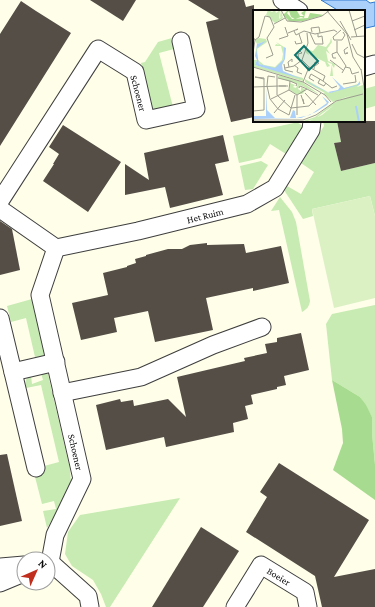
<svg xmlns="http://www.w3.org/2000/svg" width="375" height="607" viewBox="0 0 375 607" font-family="'Crimson Pro',serif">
  <rect width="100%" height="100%" fill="#fffee9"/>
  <g fill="#c7ebb2">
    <polygon points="172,38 174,49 159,53 173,107 152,112 141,63 145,62 158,42"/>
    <polygon points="375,86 375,106 364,109 364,89"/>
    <polygon points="295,121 303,126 286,154 270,144 261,158 239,163 233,136 294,123"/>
    <polygon points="323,121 337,121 341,142 334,143 341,171 375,163 375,216 370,196 312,209 313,216 303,219 284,190 287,186 301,194 314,172 301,163 324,126"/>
    <polygon points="261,161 268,165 253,189 245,190 240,166"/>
    <path d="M280 197 292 212 296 222 310 301C309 307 307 309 302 312L279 210 271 211Z"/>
    <polygon points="32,299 45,356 35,357 26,318 11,322 7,306"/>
    <polygon points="375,305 375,465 372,433 372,417 360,397 332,380 326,324 332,314"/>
    <path d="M41 373 48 374 70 469 71 482 69 492 47 528 43 511 56 509 54 501 42 504 33 469 59 462 41 385 26 388C25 382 25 378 31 376L32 384 43 380Z"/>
    <polygon points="180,498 110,607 106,607 101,594 93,580 72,566 65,554 68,532 80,515"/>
  </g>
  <polygon fill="#a7dc90" points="332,380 360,397 366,405 372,417 372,433 375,465 375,500 333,470 343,443 342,429"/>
  <polygon fill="#dbf1c4" points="370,196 375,216 375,298 334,308 312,209"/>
  <polygon fill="#abd0f9" stroke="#2f79d3" points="321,0 366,0 370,3 375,2 375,26 366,28 364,27 364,11 339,11"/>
  <g fill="#544e47">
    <polygon points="90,0 136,0 123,21"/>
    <polygon points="188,0 244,0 246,7 254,5 254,117 231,122 217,69 206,22 219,19"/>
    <polygon points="21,1 36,11 71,33 0,146 0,34"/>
    <polygon points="337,121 375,121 375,163 341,171 334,143 341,142"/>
    <polygon points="63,125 121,162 88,212 43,181 54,164 53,164 59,154 49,147"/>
    <polygon points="223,135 229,161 215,164 223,195 170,208 165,187 125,195 125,164 149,180 144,153"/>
    <polygon points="0,221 12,229 20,270 0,275"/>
    <polygon points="207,243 207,245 244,244 246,253 281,246 289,283 253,291 253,288 206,298 213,330 155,342 148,311 114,318 117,332 81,340 72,303 108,295 103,273 127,267 127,266 136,263 135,259 146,256 146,255 168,249 182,249 190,245"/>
    <polygon points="301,333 309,370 284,376 286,385 277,387 277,389 251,395 253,404 245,406 248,419 233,423 234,432 166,447 164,437 106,450 96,405 120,399 121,402 133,400 134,406 168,399 186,417 177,377 245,361 244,358 267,353 265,344 277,342 277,338"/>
    <polygon points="7,454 22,521 0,526 0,455"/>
    <polygon points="279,463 369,520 334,577 375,569 375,607 322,607 315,576 246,532 267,497 260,492"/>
    <polygon points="201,527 239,551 203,607 152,607"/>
  </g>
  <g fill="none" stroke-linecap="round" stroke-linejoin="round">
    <g stroke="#3e3e3e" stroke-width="19">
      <g id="street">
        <polyline points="282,0 299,11"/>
        <polyline points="364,67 375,64"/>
        <polyline points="0,201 98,49 135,72 146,120 196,109 181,41"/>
        <polyline points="0,209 56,248 40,295 82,479 55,535 50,562"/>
        <polyline points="56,248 138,231 247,204 275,188 311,130 312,121"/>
        <polyline points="0,318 36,468"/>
        <polyline points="13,372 56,362"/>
        <polyline points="62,393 141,377 213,345 262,327"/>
        <polyline points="50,562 88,596 90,607"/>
        <polyline points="0,567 24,565"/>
        <polyline points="0,583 24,573"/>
        <polyline points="235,607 261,565 305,592 308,607"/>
      </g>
    </g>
    <use href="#street" stroke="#fff" stroke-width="17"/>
  </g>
  <g text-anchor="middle" stroke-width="4" stroke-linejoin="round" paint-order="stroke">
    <g font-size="10" fill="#0b0b0b" stroke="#fff">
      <text transform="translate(139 93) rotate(75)" y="4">Schoener</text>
      <text transform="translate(205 215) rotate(-14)" y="4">Het Ruim</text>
      <text transform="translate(76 452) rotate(77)" y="4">Schoener</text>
      <text transform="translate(279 576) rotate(32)" y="4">Boeier</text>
    </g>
  </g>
  <g transform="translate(253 10)">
    <rect width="112" height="112" fill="#fffee9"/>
    <path d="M15 0 19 2 22 0 23 3 27 0 26 9 29 6 27 7 28 0 30 8 22 13 13 5ZM74 27 77 32 78 28 79 32 74 39 77 44 73 41 75 51 82 54 81 58 79 55 80 66H77L79 54 74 52 77 56 74 57 72 52 57 45 58 42 55 41 56 45 53 43 52 39 60 41 65 35 73 37 77 32ZM6 28 13 29 14 32 4 39 5 50 11 55 22 57 29 50 30 44 28 36H22L23 34 26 35 23 32 31 37V49L23 58 20 59 6 54 3 46V39L10 32 4 34 2 30ZM0 50H4L2 55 50 68V71L1 57ZM26 65 49 72 66 84 47 75 45 79 48 81V77L53 80 49 84H43L37 80V73L42 75 40 77 43 78 45 74 25 68 23 71ZM52 69 76 83 108 73 104 77 110 75 111 78 112 112H54L69 105 81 95 63 108 52 112H47L62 107 80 93 99 85 80 92 70 83H72L52 72Z" fill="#c7ebb2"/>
    <path d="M35 0 44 1 47 6H51L48 3 53 0 51 8 48 7 42 9 38 7 36 1 34 3 39 9 55 8 57 3 71 5 50 11H36L30 5Z" fill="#a7dc90"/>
    <path d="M13 31 3 39 6 54 22 58 31 49V37L33 38 32 49 29 55 30 61 49 69 2 55 4 50 2 46 4 34ZM79 67 91 78 104 75 107 71V74L106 75 77 83 61 76 53 71 75 82 85 80 87 77ZM13 78 14 100 22 108H37L40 100 42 101 43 108 57 105 74 93 69 86 76 92 74 95 63 102 48 108 0 109V106H13Z" fill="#abd0f9"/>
    <path fill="none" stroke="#abd0f9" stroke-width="2" d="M103 96 106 112"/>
    <path fill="none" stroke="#9d9d90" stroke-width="1" d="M28 0 34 11 48 12 69 6 77 0M96 0 104 27M74 1 94 24 100 47 108 60M87 11 98 30M99 11 112 6M21 14 32 8M88 20 80 27 81 30H89L92 25 90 22M101 20 112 15M41 21 43 25 51 21 62 24 81 20 84 22M59 22 58 18 66 17 67 23M35 23 45 19 43 20M57 23 62 34H70L69 26 65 27V24M0 27 2 30 6 27 12 6 17 7 21 17 14 28 20 45 13 48M98 27 112 26M26 29 35 26 32 17M42 31 43 34 49 33 46 24M84 31V42L93 56 89 63M99 34 104 44 112 48M0 43 2 30M93 43H95L92 44 91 40 95 37M83 48H80L79 44 84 42M46 50 45 44 49 43 47 41M49 50 55 33 54 23M77 50 90 60M31 54 32 60 40 62M41 55 45 58 44 62 49 64M0 57 50 72 72 85 78 92M36 57 35 52 39 49V52M92 57 97 58 99 64 106 62M32 58 41 56 49 50 56 57 72 66 70 71 58 64 56 68 61 71M61 59 62 52 66 53 62 56M108 59 112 83M24 65V85L38 98 56 96 68 83M22 67 15 66 14 76 17 89 25 99 36 105 42 85M25 68 37 71M67 69 65 73 71 76 73 73M70 71 79 78 84 76M50 72 56 57M90 74 103 72 102 65M33 76H26H35M43 76 44 74 37 71 36 80 44 85 54 79 47 76 46 78M0 77 26 76M54 79 65 85M52 83 63 95M44 85V105M48 85 51 94 50 89M18 89 36 80M83 91 110 84M0 101 11 100V68L2 67 11 69M21 103 32 90M0 110H50L63 105 83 91"/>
    <path fill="#0f766e" fill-opacity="0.15" stroke="#0f766e" stroke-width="2" d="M51 36 65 51 56 60 42 45Z"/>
    <rect width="112" height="112" fill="none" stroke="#0b0b0b" stroke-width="2"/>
  </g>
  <g transform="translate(36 571) rotate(45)"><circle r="19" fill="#ffffff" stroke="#9d9d9d"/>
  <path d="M0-3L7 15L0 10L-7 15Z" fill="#c12e1d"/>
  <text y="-6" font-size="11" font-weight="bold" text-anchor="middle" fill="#0b0b0b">N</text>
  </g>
</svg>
